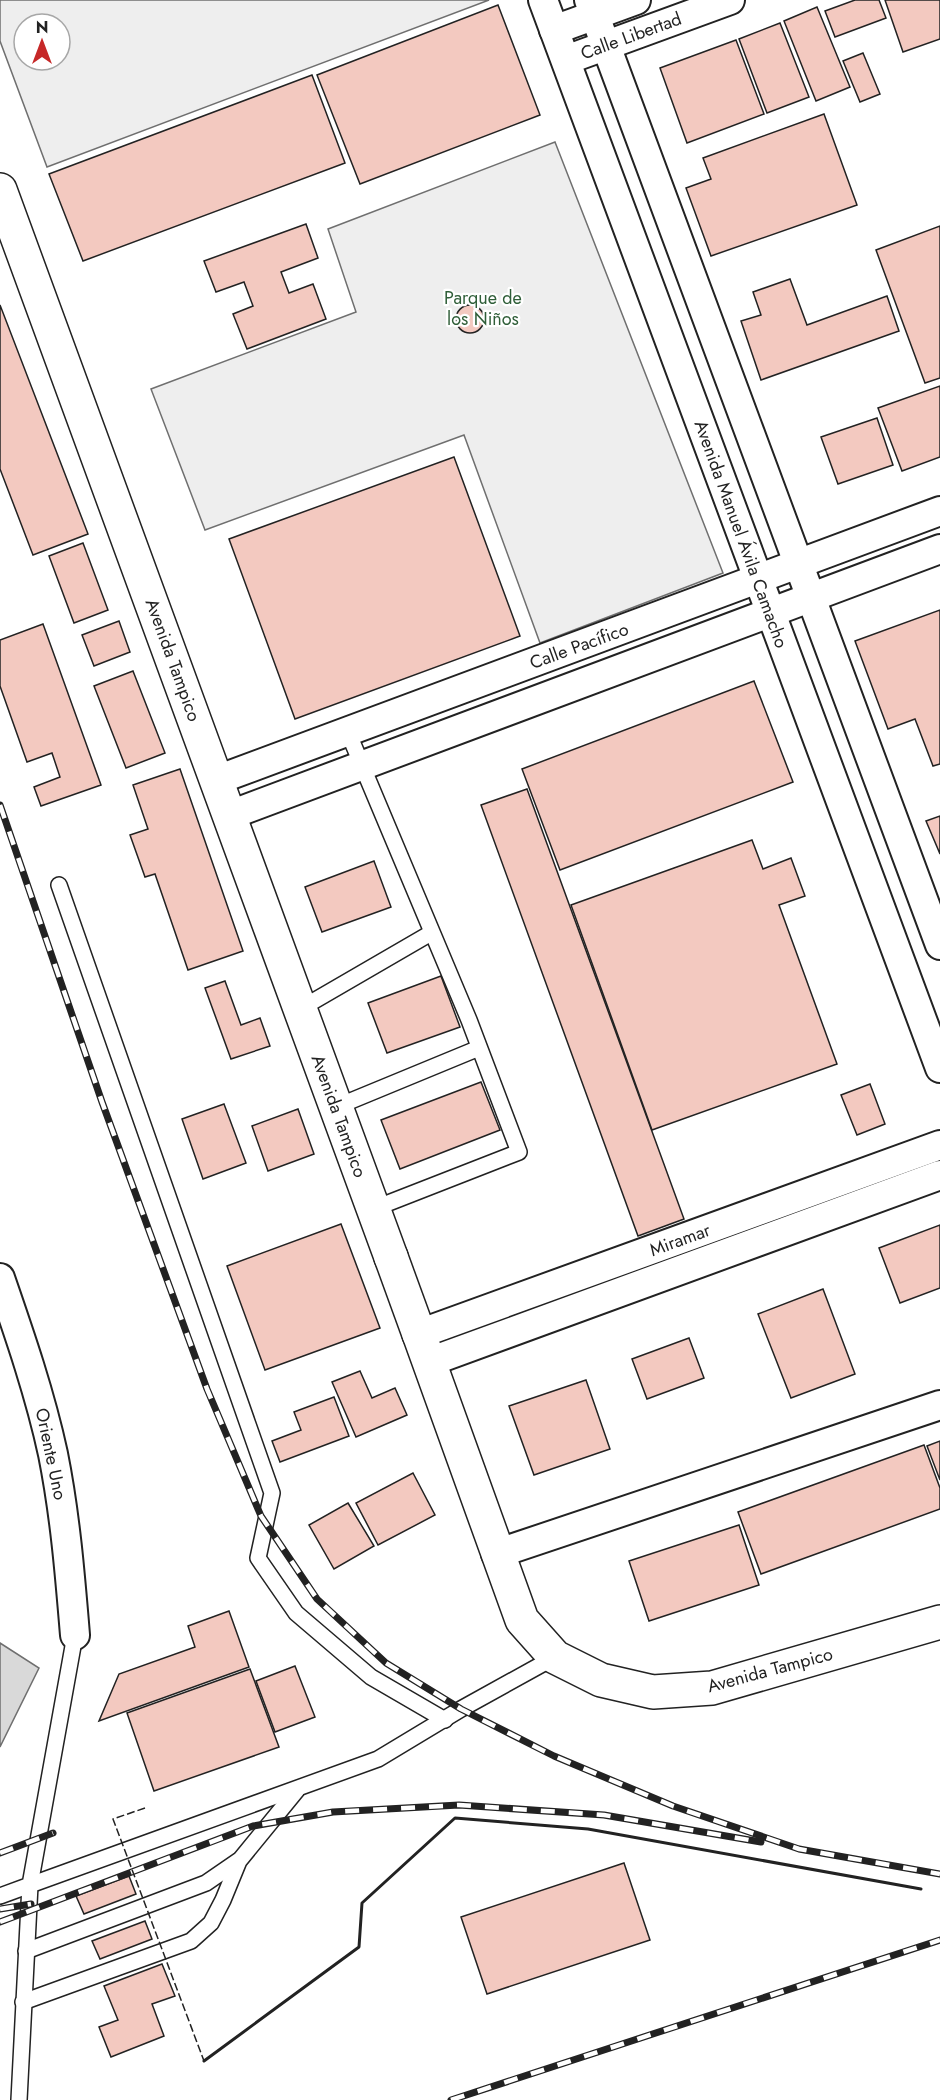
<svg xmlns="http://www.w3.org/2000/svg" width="940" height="2100" viewBox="0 0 940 2100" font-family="Jost,sans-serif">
  <rect width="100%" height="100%" fill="#fff"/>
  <g fill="#eee" stroke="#6f6f6f" stroke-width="1.5" fill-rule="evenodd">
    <path d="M0 0H489L47 167 0 41ZM24 24H60V60H24Z"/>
    <polygon points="555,142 723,573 540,643 464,435 205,530 151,389 356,312 328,229"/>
  </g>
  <polygon fill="#d9d9d9" stroke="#6f6f6f" stroke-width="1.5" points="0,1643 39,1668 0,1747"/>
  <g fill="#f3c9c0" stroke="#222" stroke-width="1.5">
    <polygon points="855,0 879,0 886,18 835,37 825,11"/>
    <polygon points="885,0 940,0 940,39 903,52"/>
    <polygon points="498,5 540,115 360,184 317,75"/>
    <polygon points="817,7 850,87 816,101 784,21"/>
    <polygon points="780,23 809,97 767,113 739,39"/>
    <polygon points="736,40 764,114 687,143 660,68"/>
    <polygon points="863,53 880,94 860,102 843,61"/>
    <polygon points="312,75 345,163 83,261 49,174"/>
    <polygon points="824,114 857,205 711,256 686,188 711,179 703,158"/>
    <polygon points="306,224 318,258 281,272 289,293 313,284 326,319 247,349 233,314 253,306 244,282 216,292 204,261"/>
    <polygon points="940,226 940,378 925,383 876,250"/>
    <polygon points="790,279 807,325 887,296 899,331 761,380 741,321 761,315 753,292"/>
    <circle cx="470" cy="319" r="14"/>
    <polygon points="0,305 88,534 33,555 0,469"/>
    <polygon points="940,386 940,457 902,471 878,408"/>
    <polygon points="877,418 893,465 838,484 821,437"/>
    <polygon points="454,457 520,636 295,719 229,539"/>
    <polygon points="83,543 108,610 74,623 49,556"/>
    <polygon points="940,610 940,764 933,766 915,719 888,729 855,641"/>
    <polygon points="119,621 130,652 94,666 82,635"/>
    <polygon points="43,624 101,785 41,806 34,787 60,777 52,753 27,762 0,686 0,640"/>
    <polygon points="133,671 165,753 126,768 94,686"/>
    <polygon points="754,681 793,782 560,870 522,769"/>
    <polygon points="180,769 243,951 188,970 155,874 145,877 130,835 148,829 133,785"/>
    <polygon points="527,789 684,1219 638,1236 481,805"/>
    <polygon points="940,816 940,854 926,821"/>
    <polygon points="752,840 763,869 791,858 805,896 779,905 837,1064 652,1130 571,905"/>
    <polygon points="374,861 391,907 322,932 305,887"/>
    <polygon points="441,976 460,1027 387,1053 368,1003"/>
    <polygon points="225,981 241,1025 260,1018 270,1046 231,1059 205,988"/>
    <polygon points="481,1082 500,1130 400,1169 381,1120"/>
    <polygon points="870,1084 885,1124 857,1135 841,1095"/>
    <polygon points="224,1104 246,1163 203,1179 182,1119"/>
    <polygon points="298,1109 314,1154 268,1171 252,1126"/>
    <polygon points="341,1224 380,1328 265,1370 227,1266"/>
    <polygon points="940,1225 940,1288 900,1303 879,1248"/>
    <polygon points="823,1289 855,1374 791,1398 758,1314"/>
    <polygon points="689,1338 704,1378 647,1399 632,1359"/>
    <polygon points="360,1371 372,1398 395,1388 407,1415 356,1437 332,1382"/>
    <polygon points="586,1380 610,1449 534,1475 509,1406"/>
    <polygon points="334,1397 349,1436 280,1462 272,1441 301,1430 294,1412"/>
    <polygon points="940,1441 940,1480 927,1446"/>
    <polygon points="924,1445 940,1488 940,1509 761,1574 738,1512"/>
    <polygon points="413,1473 435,1515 378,1545 356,1503"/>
    <polygon points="348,1503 374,1546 334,1569 309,1525"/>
    <polygon points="739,1525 759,1585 649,1621 629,1561"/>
    <polygon points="229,1611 249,1667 99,1721 119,1674 195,1647 188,1626"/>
    <polygon points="295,1666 315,1717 275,1732 256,1681"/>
    <polygon points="250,1669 279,1747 154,1791 127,1713"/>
    <polygon points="624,1863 650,1940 487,1994 461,1917"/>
    <polygon points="129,1876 136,1894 84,1914 76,1896"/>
    <polygon points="145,1921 152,1939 100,1959 92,1941"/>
    <polygon points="162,1964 175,1996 152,2004 164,2036 111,2057 99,2027 118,2020 104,1986"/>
  </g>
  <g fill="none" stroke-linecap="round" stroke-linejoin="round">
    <g stroke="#222" stroke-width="18">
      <g id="lane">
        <polyline points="348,732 469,1020 519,1152 373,1209"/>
        <polyline points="59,885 272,1493 258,1558 296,1613 371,1677 445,1720"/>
        <polyline points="300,1009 431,933"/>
        <polyline points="336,1107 479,1048"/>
        <polyline points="0,1896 30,1885 75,1635"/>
        <polyline points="26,1951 206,1883 238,1861"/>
        <polyline points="23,2002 191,1941 211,1923 223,1900 239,1861 297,1790"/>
        <polyline points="19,2100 30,1885 378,1759 461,1709 555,1657"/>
      </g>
    </g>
    <g stroke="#222" stroke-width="32">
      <g id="street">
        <polyline points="543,0 940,1068"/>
        <polyline points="589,0 940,945"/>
        <polyline points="554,30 636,0"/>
        <polyline points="566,60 730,0"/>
        <polyline points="217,780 940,511"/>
        <polyline points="230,815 940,549"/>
        <path d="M0 1278C20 1336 40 1394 53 1454 65 1514 70 1574 75 1635"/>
        <polyline points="419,1334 940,1145"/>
        <polyline points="429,1362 940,1175"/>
        <polyline points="496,1554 940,1405"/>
      </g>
    </g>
    <g stroke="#222" stroke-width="36">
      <g id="secondary">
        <polyline points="0,190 391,1257"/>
        <polyline points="419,1334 522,1620 555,1657 601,1680 653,1692 712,1688 940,1622"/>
      </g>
    </g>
    <g stroke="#222" stroke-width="36">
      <polyline id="primary" points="391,1257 419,1334"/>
    </g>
    <use href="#lane" stroke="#fff" stroke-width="15"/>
    <use href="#street" stroke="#fff" stroke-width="28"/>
    <use href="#secondary" stroke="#fff" stroke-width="33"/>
    <use href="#primary" stroke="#fff" stroke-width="33"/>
    <g stroke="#222" stroke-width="7">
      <g id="rail">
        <polyline points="0,805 102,1102 207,1389 261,1516 317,1599 386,1663 461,1709 554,1756 673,1806 799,1849 940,1874"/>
        <polyline points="0,1853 53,1833"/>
        <polyline points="0,1909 31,1904"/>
        <polyline points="0,1922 253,1826 333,1812 459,1805 604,1815 761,1842"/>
        <polyline points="451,2100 940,1940"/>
      </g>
    </g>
    <use href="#rail" stroke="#fff" stroke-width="4.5" stroke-dasharray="14" stroke-linecap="butt"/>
    <polyline stroke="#222" stroke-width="1.5" stroke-dasharray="8 3" stroke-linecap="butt" points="145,1808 113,1819 204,2061"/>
    <polyline stroke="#222" stroke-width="3" points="204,2061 359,1947 362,1903 455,1818 588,1829 921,1889"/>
  </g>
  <g text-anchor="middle" stroke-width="4.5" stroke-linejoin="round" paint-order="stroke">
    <g font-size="18" fill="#222" stroke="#fff">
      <text transform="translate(631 36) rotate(-20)" y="6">Calle Libertad</text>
      <text transform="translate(741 534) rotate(70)" y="6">Avenida Manuel Ávila Camacho</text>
      <text transform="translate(579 646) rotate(-20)" y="6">Calle Pacífico</text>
      <text transform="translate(173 660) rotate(70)" y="6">Avenida Tampico</text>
      <text transform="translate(339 1116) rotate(70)" y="6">Avenida Tampico</text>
      <text transform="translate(680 1240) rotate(-20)" y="6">Miramar</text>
      <text transform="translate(51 1454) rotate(78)" y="6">Oriente Uno</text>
      <text transform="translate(770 1670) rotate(-15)" y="6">Avenida Tampico</text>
    </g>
    <g font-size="18" fill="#2f5e38" stroke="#fff">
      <text x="483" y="304">Parque de<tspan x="483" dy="21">los Niños</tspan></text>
    </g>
  </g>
  <g transform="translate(42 42)"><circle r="28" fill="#ffffff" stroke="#a7a7a7" stroke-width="1.5"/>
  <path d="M0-4.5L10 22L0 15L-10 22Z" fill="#c62828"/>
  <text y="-9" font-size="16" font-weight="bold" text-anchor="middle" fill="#222222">N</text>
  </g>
</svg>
